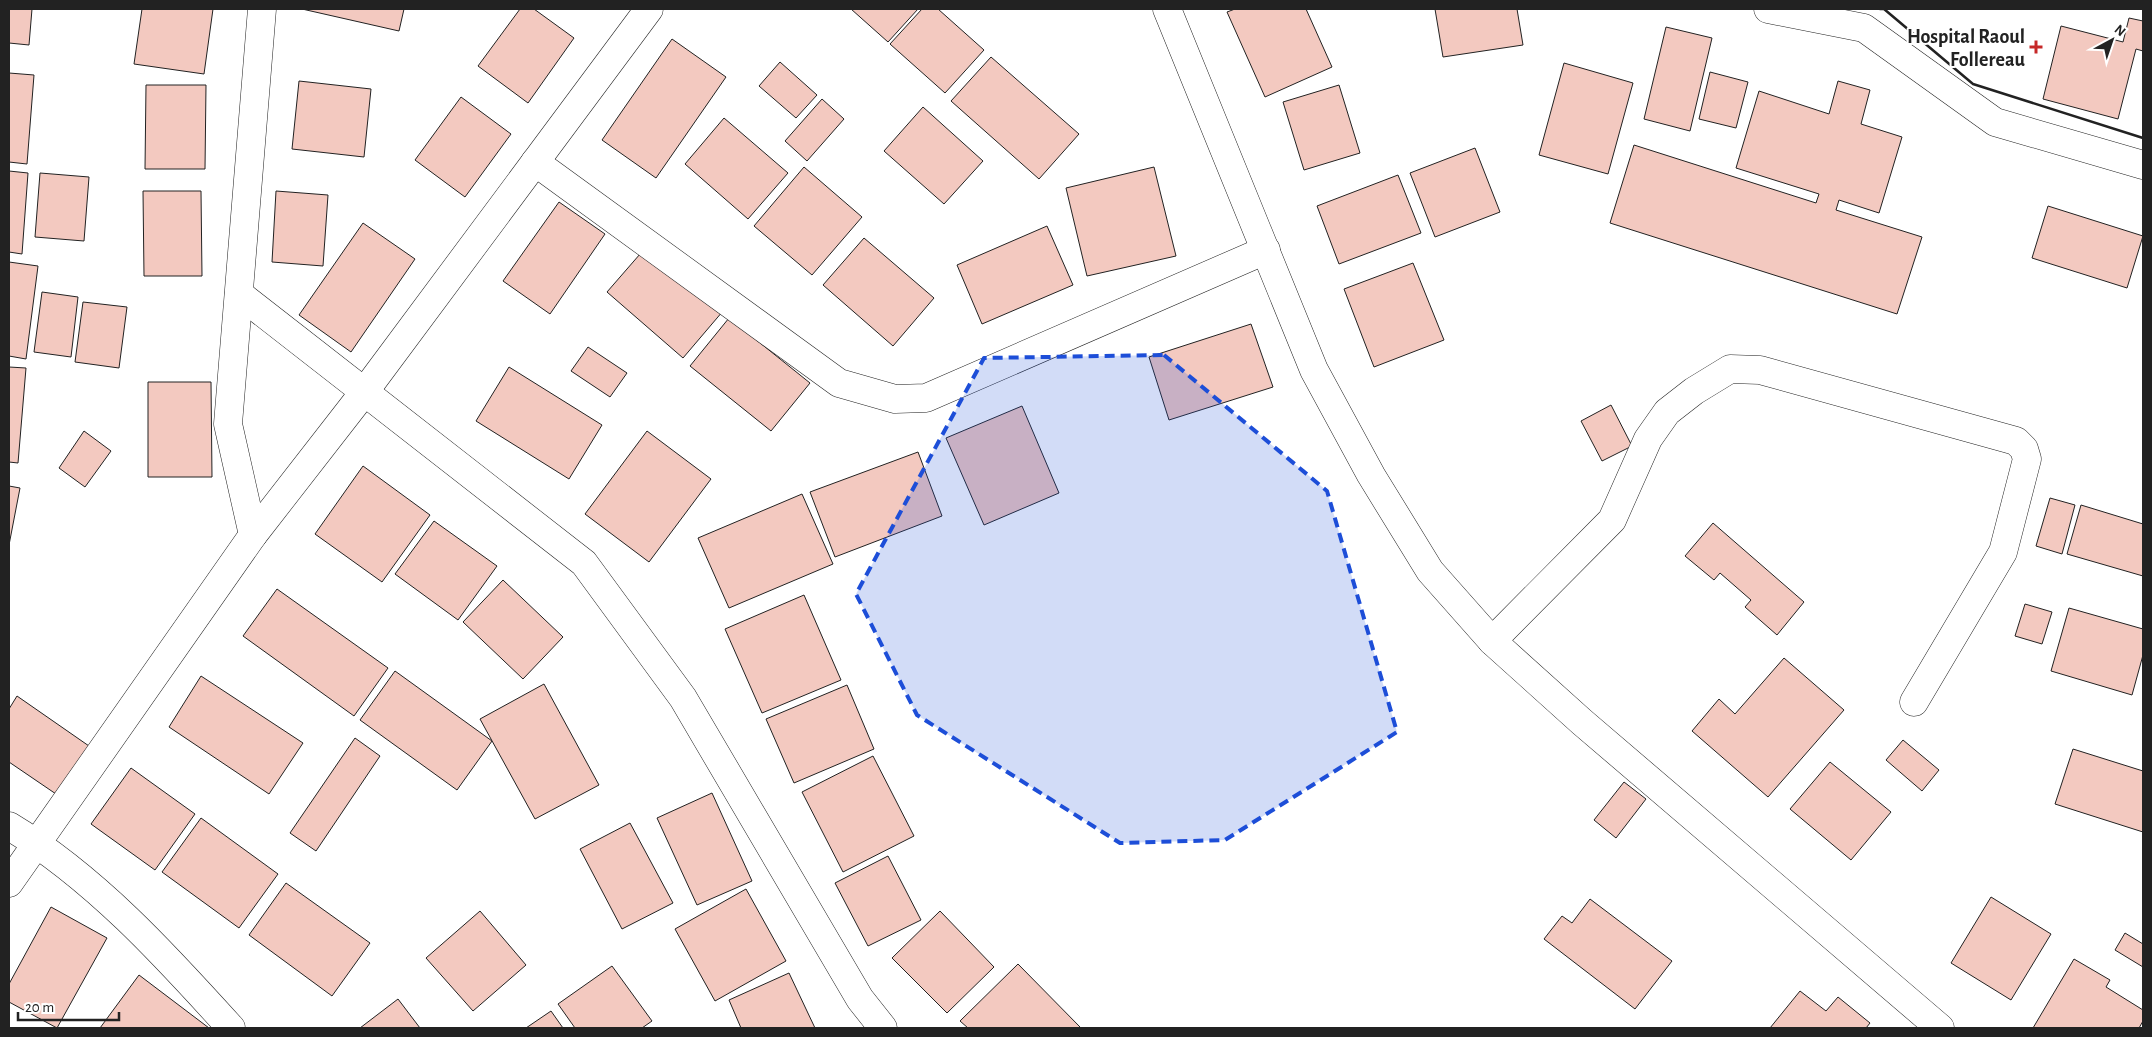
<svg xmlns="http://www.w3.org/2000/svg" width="2152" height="1037" viewBox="0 0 2152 1037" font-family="'Alegreya Sans',sans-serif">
  <rect width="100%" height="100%" fill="#fff"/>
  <g fill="#f3c9c0" stroke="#222">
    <polygon points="9,9 32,9 29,45 9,43"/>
    <polygon points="142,9 213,9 204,74 134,64"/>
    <polygon points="302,9 404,9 399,31"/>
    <polygon points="520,9 534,9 574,38 528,103 478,66"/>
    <polygon points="851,9 918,9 888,42"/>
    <polygon points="922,9 938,9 984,50 945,93 890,44"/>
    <polygon points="1235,9 1306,9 1332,67 1265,97 1227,12"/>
    <polygon points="1435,9 1517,9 1523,45 1443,57"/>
    <polygon points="2129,18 2143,21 2143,51 2136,49 2118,119 2043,99 2061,26 2123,42"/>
    <polygon points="1666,27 1712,38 1690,131 1644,119"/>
    <polygon points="672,39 726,77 656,178 602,140"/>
    <polygon points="991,57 1079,134 1039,179 951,101"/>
    <polygon points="780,62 817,95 796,118 759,86"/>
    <polygon points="1564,63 1633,83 1608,174 1539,155"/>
    <polygon points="1710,72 1748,82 1736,128 1699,119"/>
    <polygon points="9,73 34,75 27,164 9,162"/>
    <polygon points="299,81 371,89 364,157 292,149"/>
    <polygon points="1838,81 1870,90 1861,124 1902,137 1879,213 1839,200 1836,210 1922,237 1897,314 1610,223 1634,145 1816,203 1819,194 1736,168 1759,91 1829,114"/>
    <polygon points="146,85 206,85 205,169 145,169"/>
    <polygon points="1339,85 1360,153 1304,170 1283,102"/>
    <polygon points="461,97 511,134 465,197 415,160"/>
    <polygon points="822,99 844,119 807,161 785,141"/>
    <polygon points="923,107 983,161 944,204 884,151"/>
    <polygon points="724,118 788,173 748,219 685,164"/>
    <polygon points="1475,148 1500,212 1435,237 1410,173"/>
    <polygon points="804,167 862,217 812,275 754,226"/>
    <polygon points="1154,167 1176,256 1087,276 1066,188"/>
    <polygon points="9,171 28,173 22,254 9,252"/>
    <polygon points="40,173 89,177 84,241 35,237"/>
    <polygon points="1398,175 1421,233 1339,264 1317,206"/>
    <polygon points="143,191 201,191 202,276 144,276"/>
    <polygon points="276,191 328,195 323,266 272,262"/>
    <polygon points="559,202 605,234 550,314 503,281"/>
    <polygon points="2048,206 2143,236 2127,288 2032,258"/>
    <polygon points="363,223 415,259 351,352 299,315"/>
    <polygon points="1047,226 1073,285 982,324 957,265"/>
    <polygon points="864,238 934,298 893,346 823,285"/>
    <polygon points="647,246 723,311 683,358 607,292"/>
    <polygon points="9,262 38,266 26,359 9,356"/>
    <polygon points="1413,263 1444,340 1374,367 1344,289"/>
    <polygon points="42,292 78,297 71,357 34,352"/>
    <polygon points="83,302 127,307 119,368 75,362"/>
    <polygon points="729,318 810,383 771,431 690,366"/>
    <polygon points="1251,324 1273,387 1169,420 1149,357"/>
    <polygon points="588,347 627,373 610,397 571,371"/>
    <polygon points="9,367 26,368 18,463 9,462"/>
    <polygon points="509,367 602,425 569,479 476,421"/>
    <polygon points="148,382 211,382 212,477 148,477"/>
    <polygon points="1611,405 1632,446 1602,461 1581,421"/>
    <polygon points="1022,406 1059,493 984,525 946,438"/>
    <polygon points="84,431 111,451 85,487 59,468"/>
    <polygon points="647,431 711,479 649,562 585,514"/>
    <polygon points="918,452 942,516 835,557 810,492"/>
    <polygon points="363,466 430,515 382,582 315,534"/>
    <polygon points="9,486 20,488 9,545"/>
    <polygon points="802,494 833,564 729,608 698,538"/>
    <polygon points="2050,498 2075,505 2062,554 2036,546"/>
    <polygon points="2081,505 2143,524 2143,576 2067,554"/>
    <polygon points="434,521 497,566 458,620 395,574"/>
    <polygon points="1713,523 1804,602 1777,635 1745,607 1751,600 1720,573 1714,580 1685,556"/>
    <polygon points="503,580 563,637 523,679 463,622"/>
    <polygon points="277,589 388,668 354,716 243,636"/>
    <polygon points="804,595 841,680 762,713 725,629"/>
    <polygon points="2025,604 2052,612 2042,644 2015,636"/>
    <polygon points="2069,608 2143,629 2143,655 2132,695 2051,671"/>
    <polygon points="1784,658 1844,710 1768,797 1692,731 1719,699 1735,714"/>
    <polygon points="395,671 492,741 457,790 360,720"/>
    <polygon points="201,676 303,743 269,794 169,727"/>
    <polygon points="544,684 599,785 535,819 480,719"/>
    <polygon points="847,685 874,749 794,783 766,719"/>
    <polygon points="17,696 89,746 56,794 9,762 9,709"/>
    <polygon points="355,738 380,756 316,851 290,833"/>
    <polygon points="1903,740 1939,770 1922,791 1886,760"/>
    <polygon points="2073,749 2143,771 2143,832 2055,804"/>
    <polygon points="873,756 914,836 843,872 802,792"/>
    <polygon points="1830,762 1891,812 1851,860 1790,809"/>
    <polygon points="131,768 195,814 155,870 91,824"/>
    <polygon points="1624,782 1646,799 1616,838 1594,820"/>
    <polygon points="712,793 752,881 697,905 657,818"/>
    <polygon points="201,818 278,874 239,928 162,872"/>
    <polygon points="630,823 673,903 622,929 580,849"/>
    <polygon points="888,856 921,920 868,946 835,883"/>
    <polygon points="286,883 370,943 332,996 249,935"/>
    <polygon points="746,889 786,961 715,1001 675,929"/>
    <polygon points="1991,897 2051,934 2011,1000 1951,963"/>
    <polygon points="1590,899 1672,961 1635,1009 1544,939 1562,916 1572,923"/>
    <polygon points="51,907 107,938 57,1028 9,1002 9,984"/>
    <polygon points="480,911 526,965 473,1011 426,958"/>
    <polygon points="940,911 994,967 947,1013 892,958"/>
    <polygon points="2125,933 2143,944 2143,967 2115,950"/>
    <polygon points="2074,959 2110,980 2106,987 2143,1010 2143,1021 2139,1028 2033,1028"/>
    <polygon points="1018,964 1081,1028 968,1028 960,1021"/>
    <polygon points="612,966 652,1021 642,1028 575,1028 558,1004"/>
    <polygon points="789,973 815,1028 741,1028 729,1000"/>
    <polygon points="139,975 209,1028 100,1028"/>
    <polygon points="1800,991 1826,1011 1838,997 1870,1023 1866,1028 1770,1028"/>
    <polygon points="398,999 420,1028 360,1028"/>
    <polygon points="551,1011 563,1028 526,1028"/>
  </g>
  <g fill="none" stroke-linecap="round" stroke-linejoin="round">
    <g stroke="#222" stroke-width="29">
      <g id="minor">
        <polyline points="1167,9 1314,370 1371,475 1430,571 1492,641 1582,722 1940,1028"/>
        <polyline points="1768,9 1864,28 1995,122 2143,165"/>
        <polyline points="535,162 839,383 895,399 926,398 1266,250"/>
        <polyline points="239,294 584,563 683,698 860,999 883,1028"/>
        <polyline points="253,535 228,424 262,9"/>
        <polyline points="1492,641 1612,520 1648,439 1667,412 1694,391 1730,369 1760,370 2016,441 2024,449 2027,459 2003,552 1914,702"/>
        <path d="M9 826C94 877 165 955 231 1028"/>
        <polyline points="9,883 253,535 365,391 649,9"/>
      </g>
    </g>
    <use href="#minor" stroke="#fff" stroke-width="28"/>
    <polyline stroke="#222" stroke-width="2.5" points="1880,9 1884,9 1973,84 2143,138"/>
  </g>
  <path fill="#1d4ed8" fill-opacity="0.2" stroke="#1d4ed8" stroke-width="4" stroke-dasharray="10 6" stroke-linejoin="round" d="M1164 355 1327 491 1397 732 1225 840 1120 843 917 715 856 594 984 358Z"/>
  <path fill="#c62828" stroke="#fff" stroke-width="2" d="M2033.5 39.5h5v5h5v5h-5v5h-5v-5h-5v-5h5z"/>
  <g text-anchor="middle" stroke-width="4" stroke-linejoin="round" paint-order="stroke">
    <g font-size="20" font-weight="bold" fill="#222" stroke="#fff" text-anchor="end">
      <text x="2025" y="43">Hospital Raoul<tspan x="2025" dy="23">Follereau</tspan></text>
    </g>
  </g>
  <rect width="2152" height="1037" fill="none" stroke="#222222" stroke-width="20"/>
  <g transform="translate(2112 40) rotate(40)" stroke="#ffffff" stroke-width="4" paint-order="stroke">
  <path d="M0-4L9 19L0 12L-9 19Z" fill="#222222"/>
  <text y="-8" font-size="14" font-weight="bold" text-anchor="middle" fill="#222222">N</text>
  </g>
  <path d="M18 1012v8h101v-8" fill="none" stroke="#222222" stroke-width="2.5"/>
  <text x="25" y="1012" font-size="15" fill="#222222" stroke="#ffffff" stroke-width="4" paint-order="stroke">20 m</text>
</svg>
